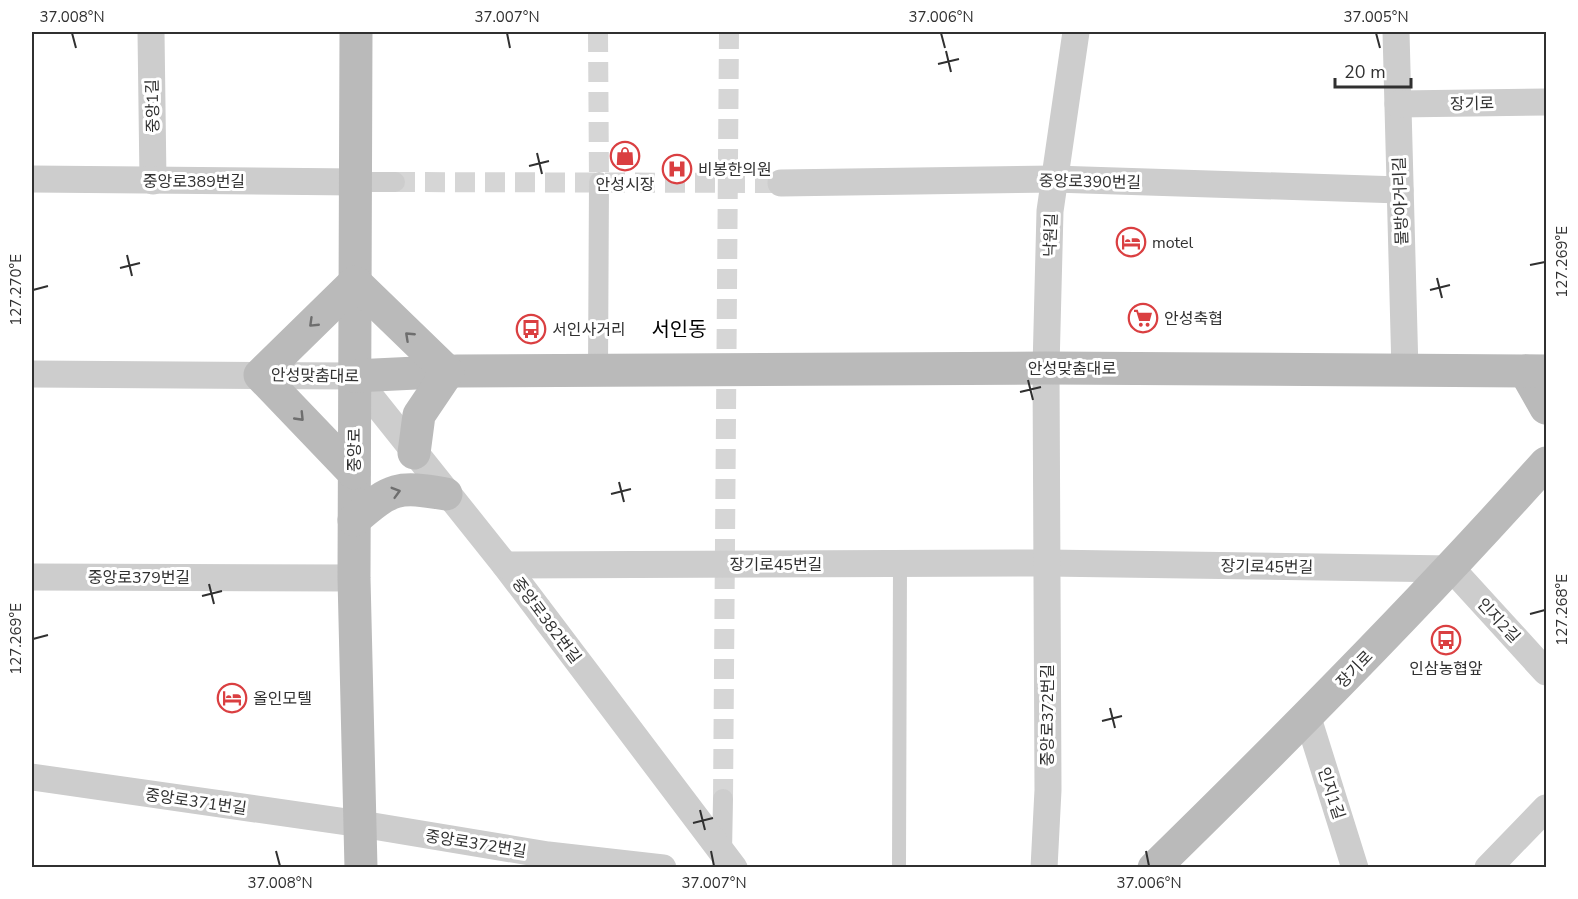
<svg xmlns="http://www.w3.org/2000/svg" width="1578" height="899" viewBox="0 0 1578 899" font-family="'Nunito Sans','Noto Sans KR',sans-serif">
  <rect width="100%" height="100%" fill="#fff"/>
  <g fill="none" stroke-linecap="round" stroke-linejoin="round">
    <g stroke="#d6d6d6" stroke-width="20" stroke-dasharray="20 10" stroke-linecap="butt">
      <polyline points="598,32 599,182"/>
      <polyline points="395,182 781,183"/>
      <polyline points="723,799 729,32"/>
    </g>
    <polyline stroke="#cdcdcd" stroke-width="14" points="899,868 900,563"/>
    <g stroke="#cdcdcd" stroke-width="20">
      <polyline points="356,182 395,182"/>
      <polyline points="598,371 599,182"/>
      <polyline points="722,852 723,799"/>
    </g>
    <g stroke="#cdcdcd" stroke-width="27">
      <polyline points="151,32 153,181"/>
      <polyline points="1396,32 1405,371"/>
      <polyline points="1398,104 1546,102"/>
      <polyline points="32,179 356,182"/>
      <polyline points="781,183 1054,179 1400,190"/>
      <polyline points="32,374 354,376 505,565 734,868"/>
      <polyline points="505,565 1047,563 1452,569 1546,672"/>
      <polyline points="32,577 354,578"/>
      <polyline points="1308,718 1355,868"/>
      <polyline points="32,777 361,824 548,855 663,868"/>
      <polyline points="1044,868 1048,790 1046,368 1050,211 1076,32"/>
      <polyline points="1488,868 1546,808"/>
    </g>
    <g stroke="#bababa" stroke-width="33">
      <polyline points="356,32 354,578 361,868"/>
      <polyline points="1525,371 1546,408"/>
      <polyline points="354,376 458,371 1046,368 1546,371"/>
      <polyline points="354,473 260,375 355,282 448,372 419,415 414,453"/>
      <path d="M354 520C392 487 397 486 446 494"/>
      <path d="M1154 868C1289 736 1421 603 1546 463"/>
    </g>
  </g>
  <defs><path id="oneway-chevron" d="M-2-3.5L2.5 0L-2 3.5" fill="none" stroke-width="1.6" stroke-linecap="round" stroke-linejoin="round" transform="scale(1.5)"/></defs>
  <g stroke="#6e6e6e">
    <use href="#oneway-chevron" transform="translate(313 323) rotate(136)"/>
    <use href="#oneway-chevron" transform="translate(409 336) rotate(-137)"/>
    <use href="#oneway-chevron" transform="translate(300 417) rotate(46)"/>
    <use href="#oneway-chevron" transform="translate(396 492) rotate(-16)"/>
  </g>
  <path fill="none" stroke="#303030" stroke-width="2" d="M72 33 76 48M507 33 510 48M941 33 945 48M1376 33 1380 48M946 51 951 72M938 64 959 59M537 153 542 174M529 166 549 161M127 255 132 276M1530 265 1545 262M120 268 140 263M1437 278 1442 298M33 290 48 286M1430 290 1450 285M1028 380 1033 400M1020 392 1041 387M619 482 624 502M611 494 631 489M209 584 214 604M202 596 222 591M1530 614 1545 610M33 639 48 635M1110 708 1115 728M1102 721 1122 716M700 810 705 830M693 823 713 818M276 851 280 866M711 851 714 866M1146 851 1149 866"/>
  <defs>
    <g id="shop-ring" transform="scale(1.5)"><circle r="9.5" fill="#fff" stroke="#da3f41" stroke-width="1.5"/><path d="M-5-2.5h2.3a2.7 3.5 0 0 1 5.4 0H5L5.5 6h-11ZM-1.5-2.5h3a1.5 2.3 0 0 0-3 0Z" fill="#da3f41"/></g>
    <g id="hospital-ring" transform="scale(1.5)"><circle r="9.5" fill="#fff" stroke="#da3f41" stroke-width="1.5"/><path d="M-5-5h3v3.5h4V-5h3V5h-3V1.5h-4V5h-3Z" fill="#da3f41"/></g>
    <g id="hotel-ring" transform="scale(1.5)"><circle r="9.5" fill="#fff" stroke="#da3f41" stroke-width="1.5"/><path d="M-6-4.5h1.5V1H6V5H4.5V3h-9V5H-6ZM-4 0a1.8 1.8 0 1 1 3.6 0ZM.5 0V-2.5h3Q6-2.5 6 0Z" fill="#da3f41"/></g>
    <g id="supermarket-ring" transform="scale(1.5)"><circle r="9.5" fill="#fff" stroke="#da3f41" stroke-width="1.5"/><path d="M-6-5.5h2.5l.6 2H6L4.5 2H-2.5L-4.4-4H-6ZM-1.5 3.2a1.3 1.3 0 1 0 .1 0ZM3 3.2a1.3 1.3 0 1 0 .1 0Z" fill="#da3f41"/></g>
    <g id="bus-ring" transform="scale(1.5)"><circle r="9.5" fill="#fff" stroke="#da3f41" stroke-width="1.5"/><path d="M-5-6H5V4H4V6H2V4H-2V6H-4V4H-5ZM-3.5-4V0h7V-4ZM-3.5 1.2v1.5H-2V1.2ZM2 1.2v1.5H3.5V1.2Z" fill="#da3f41"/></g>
  </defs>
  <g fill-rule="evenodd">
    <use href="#shop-ring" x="625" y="156"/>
    <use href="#hospital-ring" x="677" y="169"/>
    <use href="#hotel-ring" x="1131" y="242"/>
    <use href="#supermarket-ring" x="1143" y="318"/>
    <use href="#bus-ring" x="531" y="329"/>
    <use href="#bus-ring" x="1446" y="640"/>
    <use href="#hotel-ring" x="232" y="698"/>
  </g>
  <g text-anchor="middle" stroke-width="6" stroke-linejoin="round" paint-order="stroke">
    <g font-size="16" fill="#303030" stroke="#fff">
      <text transform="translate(1472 103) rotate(-1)" y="6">장기로</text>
      <text transform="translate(152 106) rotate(-91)" y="6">중앙1길</text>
      <text x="194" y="187">중앙로389번길</text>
      <text transform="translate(1090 181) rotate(1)" y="6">중앙로390번길</text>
      <text transform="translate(1400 201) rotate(-92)" y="6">물방아거리길</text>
      <text transform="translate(1050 235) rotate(-88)" y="6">낙원길</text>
      <text x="1072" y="374">안성맞춤대로</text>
      <text transform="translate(315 375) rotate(1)" y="6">안성맞춤대로</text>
      <text transform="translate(354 450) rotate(-90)" y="6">중앙로</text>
      <text x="776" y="570">장기로45번길</text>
      <text transform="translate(1267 566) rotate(1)" y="6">장기로45번길</text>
      <text x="139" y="583">중앙로379번길</text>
      <text transform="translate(547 620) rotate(53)" y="6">중앙로382번길</text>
      <text transform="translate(1499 620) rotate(47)" y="6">인지2길</text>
      <text transform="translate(1354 669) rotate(-46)" y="6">장기로</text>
      <text transform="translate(1047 715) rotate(-90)" y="6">중앙로372번길</text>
      <text transform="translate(1332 793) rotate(72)" y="6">인지1길</text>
      <text transform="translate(196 801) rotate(8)" y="6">중앙로371번길</text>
      <text transform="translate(476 843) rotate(9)" y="6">중앙로372번길</text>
    </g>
    <g font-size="16" fill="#303030" stroke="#fff" text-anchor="start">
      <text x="698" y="175">비봉한의원</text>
      <text x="625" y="190" text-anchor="middle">안성시장</text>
      <text x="1152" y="248">motel</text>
      <text x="1164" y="324">안성축협</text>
      <text x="552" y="335">서인사거리</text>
      <text x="1446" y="674" text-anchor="middle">인삼농협앞</text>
      <text x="253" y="704">올인모텔</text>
    </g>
    <g font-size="20" fill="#000" stroke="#fff">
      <text x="679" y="336">서인동</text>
    </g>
  </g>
  <rect width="1578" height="899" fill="none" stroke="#ffffff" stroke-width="66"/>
  <path d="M1335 78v9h76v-9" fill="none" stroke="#303030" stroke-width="3"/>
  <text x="1344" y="78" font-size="18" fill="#303030" stroke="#ffffff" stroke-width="4.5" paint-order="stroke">20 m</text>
  <rect x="33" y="33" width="1512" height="833" fill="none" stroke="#303030" stroke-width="2"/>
  <g font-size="15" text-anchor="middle" fill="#303030">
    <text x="72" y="22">37.008°N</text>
    <text x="507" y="22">37.007°N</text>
    <text x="941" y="22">37.006°N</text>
    <text x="1376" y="22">37.005°N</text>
    <text transform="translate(1562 262) rotate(-90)" y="5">127.269°E</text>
    <text transform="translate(16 290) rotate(-90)" y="5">127.270°E</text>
    <text transform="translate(1562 610) rotate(-90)" y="5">127.268°E</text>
    <text transform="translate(16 639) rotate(-90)" y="5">127.269°E</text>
    <text x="280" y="888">37.008°N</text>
    <text x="714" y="888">37.007°N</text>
    <text x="1149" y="888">37.006°N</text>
  </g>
</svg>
